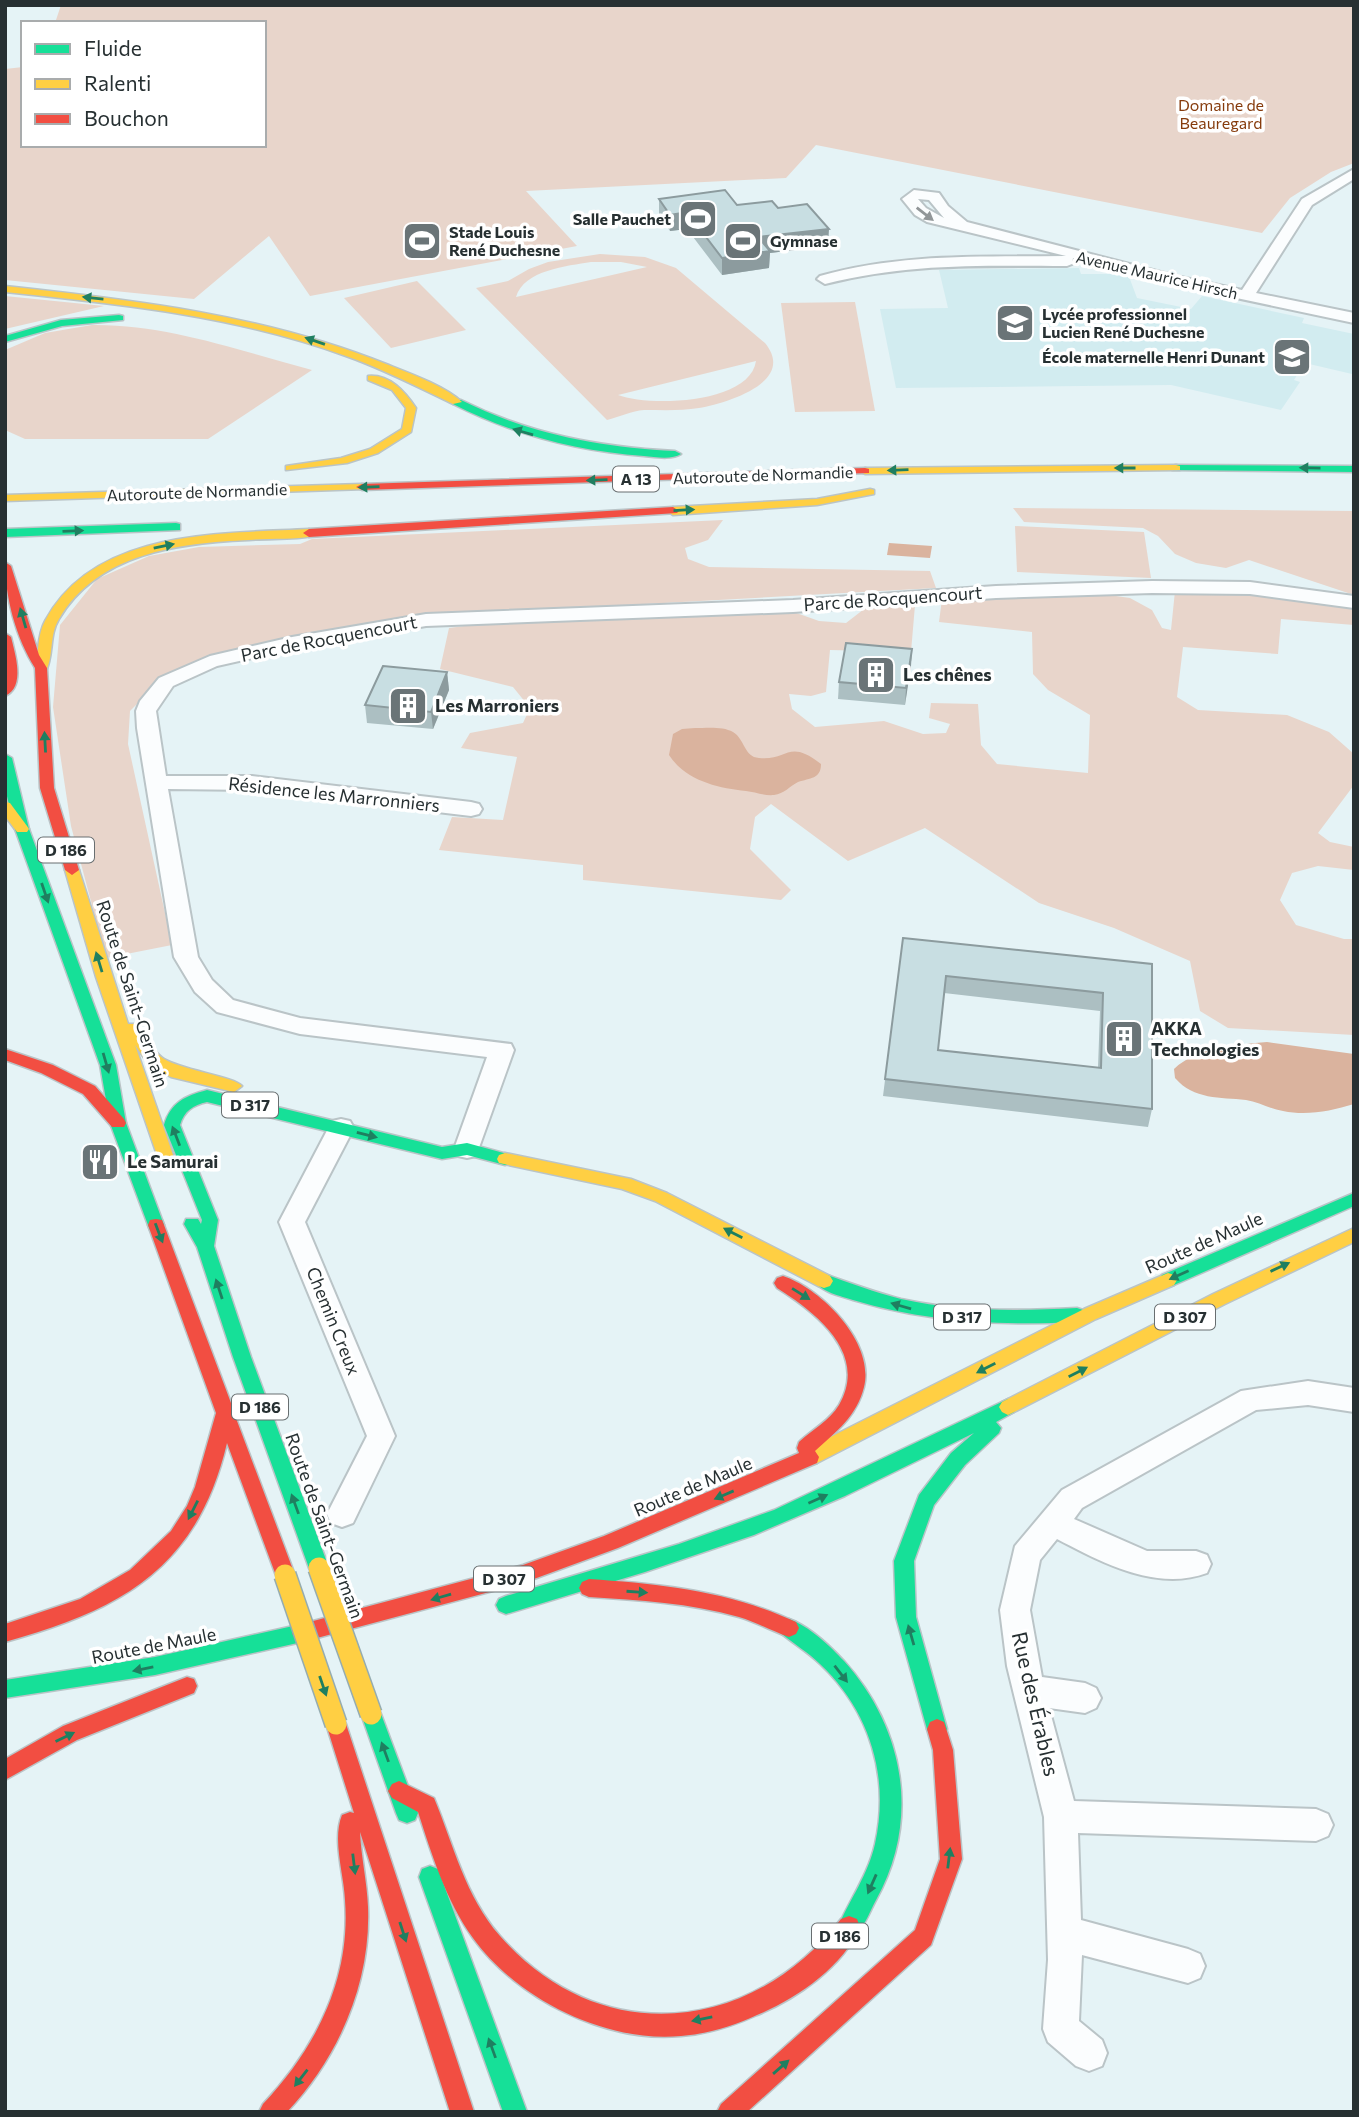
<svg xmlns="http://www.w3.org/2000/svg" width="1359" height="2117" viewBox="0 0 1359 2117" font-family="Commissioner,sans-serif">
  <rect width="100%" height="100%" fill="#e5f3f6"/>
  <polygon fill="#d2ecf0" points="1079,268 1081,274 1128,274 1137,298 1191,309 1202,296 1304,318 1302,323 1354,334 1354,371 1352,374 1305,363 1294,380 1300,382 1281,410 1171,385 896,388 880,309 948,308 939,270"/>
  <g fill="#e8d5cb" fill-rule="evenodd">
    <polygon points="61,5 1354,5 1354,163 1331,172 1290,198 1262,233 816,145 786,178 526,191 577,246 310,296 269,236 194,299 5,280 5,69 23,67 23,145 264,145 264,23 55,23"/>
    <path d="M600 254 645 257 676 268 765 343C797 382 727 403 699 408 681 411 663 410 644 410 632 411 619 417 607 420L476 288 508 281 529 269 548 262ZM591 262H621L647 267 516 297C524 270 567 266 591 262ZM756 361C750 404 649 407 618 395Z"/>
    <polygon points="417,281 466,330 391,348 344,298"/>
    <polygon points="5,296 104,306 5,329"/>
    <polygon points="855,302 875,411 795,412 781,303"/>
    <path d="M92 325C167 324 240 351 312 370L208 439H25L5 430V350L45 333Z"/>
    <polygon points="1013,508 1354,511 1354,595 1249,560 1226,568 1196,563 1175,554 1158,536 1143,528 1024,522"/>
    <polygon points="723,520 708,540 685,548 688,559 709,567 930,571 936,588 463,614 338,629 210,661 154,687 130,711 128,744 172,945 106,958 71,826 53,707 60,625 97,579 149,556 199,547 300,544 312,539"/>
    <polygon points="1015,526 1144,532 1151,578 1017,572"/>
    <polygon points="1175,591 1257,592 1354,606 1354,625 1281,619 1278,654 1183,647 1177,697 1198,710 1287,715 1329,732 1354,754 1354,785 1318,833 1330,842 1354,847 1354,870 1318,866 1292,873 1280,900 1296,925 1344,939 1354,939 1354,1035 1228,1028 1200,1011 1190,961 1114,928 1039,903 925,828 848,861 771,804 755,817 750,849 791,890 781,900 583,880 583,865 439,850 452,817 503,820 517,757 461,748 470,733 523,723 530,708 513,687 440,669 449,628 487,623 788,610 819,621 846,623 868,606 915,605 911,652 830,650 826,692 811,696 789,694 792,709 815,727 884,721 923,734 946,733 950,724 929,718 931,703 978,704 981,745 997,764 1088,773 1090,715 1048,690 1033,674 1032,632 939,622 942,599 1102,594 1130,598 1152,610 1162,628 1171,630"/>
  </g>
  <g fill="#dab39e">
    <polygon points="889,543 932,546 930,558 887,555"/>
    <path d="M695 728C706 728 723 726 733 732 745 739 744 757 759 758 788 761 788 738 821 764 821 779 810 778 798 782 790 786 784 794 774 795 765 796 755 792 746 791 718 788 686 781 669 755L673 734 682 729Z"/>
    <path d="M1267 1042 1354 1054V1104C1331 1111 1307 1116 1283 1111 1270 1109 1259 1102 1246 1100 1220 1097 1194 1100 1175 1078L1174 1069C1197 1047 1236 1045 1267 1042Z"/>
  </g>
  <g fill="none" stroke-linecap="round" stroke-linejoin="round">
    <g stroke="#bac4c7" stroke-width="4">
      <g id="street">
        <path d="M1354 169V179L1312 205 1256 293 1354 313V323L1175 285 1073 258 1072 264 1067 266C981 266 910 263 825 284L817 279 820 276C901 253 982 257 1066 256L927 222 915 215 902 199 914 190 939 193 948 206 967 222 1176 276 1242 290 1302 199ZM918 199 929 200 944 218 926 208Z"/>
        <polygon points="1152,581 1250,582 1354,596 1354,608 1250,594 1152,593 996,598 793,612 426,626 292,649 217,666 173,686 156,711 166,776 252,776 471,802 479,804 482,809 479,814 471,816 252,790 168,789 198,957 212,980 233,1000 300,1018 511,1044 514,1050 476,1156 467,1158 458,1156 454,1149 487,1057 300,1034 217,1012 195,992 174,957 137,728 136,711 140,701 159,678 210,656 292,637 426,614 793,600 996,586"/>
        <polygon points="341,1119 350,1121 354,1128 305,1222 395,1436 353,1523 342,1527 331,1523 327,1514 367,1436 279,1222 332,1121"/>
        <path d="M1308 1381 1354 1388V1412L1308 1405 1256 1410 1082 1508 1074 1519 1147 1551H1196L1207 1555 1211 1564 1207 1573C1156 1592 1101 1562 1057 1539L1040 1560 1030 1610 1042 1677 1085 1683 1096 1688 1101 1698 1096 1708 1085 1713 1049 1708 1074 1801 1316 1809 1328 1814 1333 1825 1328 1836 1316 1841 1078 1833 1081 1920 1188 1949 1200 1954 1205 1966 1200 1978 1188 1983 1082 1955 1079 2021 1102 2040 1107 2053 1102 2066 1089 2071 1076 2066 1048 2042 1043 2029 1048 1960 1044 1817 1007 1666 1000 1610 1015 1546 1062 1490 1241 1391Z"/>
      </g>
    </g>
    <g stroke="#bac4c7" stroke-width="3">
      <g id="fast">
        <polygon points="119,315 123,316 123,320 62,326 5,342 5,336 61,320"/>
        <path d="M453 400H461C529 434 599 447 675 451L681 454C672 460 655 457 644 456 577 451 514 435 453 404Z"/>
        <polygon points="1176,465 1354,466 1354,472 1172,470 1172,466"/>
        <polygon points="176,523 180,524 180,530 5,537 5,529"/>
        <polygon points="5,754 12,758 29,829 116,1065 126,1123 164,1225 162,1230 150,1230 148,1225 110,1123 100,1065 15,829 5,788"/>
        <path d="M207 1090 442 1147 467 1143 511 1155 513 1159 511 1163 505 1165 467 1155 442 1159 207 1102C193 1105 184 1111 180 1125L218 1220 214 1246 251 1357 329 1568 326 1574 319 1577 312 1574 309 1568 233 1357 197 1247 184 1224 186 1219H198L201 1224 202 1220 164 1125C171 1102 185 1096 207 1090Z"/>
        <polygon points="1354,1193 1354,1206 1174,1285 1168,1287 1162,1285 1159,1280 1162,1275"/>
        <path d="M824 1274C850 1283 874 1292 901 1299 959 1312 1018 1311 1077 1308L1083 1310 1086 1315 1083 1320 1077 1322C1000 1326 927 1322 853 1300 841 1296 821 1292 815 1281L818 1276Z"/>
        <polygon points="1008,1399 1014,1402 1017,1407 1014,1412 996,1422 1001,1428 999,1433 965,1465 934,1505 914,1561 916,1617 947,1729 944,1736 937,1739 930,1736 927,1729 896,1617 894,1561 919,1495 951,1453 974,1433 845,1496 754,1535 645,1572 506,1614 499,1611 496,1605 499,1599 506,1596 679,1544 774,1510"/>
        <path d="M789 1619C809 1626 830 1646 844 1661 904 1728 921 1819 876 1900 869 1913 863 1932 849 1938L841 1935 838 1927C850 1899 868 1875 875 1844 890 1777 870 1711 820 1664 809 1653 794 1644 782 1634L779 1628 782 1622Z"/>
        <polygon points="302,1624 309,1627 312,1633 309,1639 302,1642 155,1675 5,1698 5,1680 155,1657"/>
        <polygon points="371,1704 378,1707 381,1714 418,1813 415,1820 407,1823 399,1820 396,1813 361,1714 364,1707"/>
        <polygon points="430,1866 438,1869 441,1877 527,2112 503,2112 419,1877 422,1869"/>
      </g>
    </g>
    <g stroke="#bac4c7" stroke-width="3">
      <g id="slow">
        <path d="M5 286C135 300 264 315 386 364 409 373 445 386 462 402L453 404C418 387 383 369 346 356 237 316 120 304 5 292Z"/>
        <path d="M368 376C390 374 405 392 416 408L411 432 378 453 347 463 286 470V466L341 458 370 449 402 429 406 408 392 390 368 380Z"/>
        <polygon points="1176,465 1180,466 1180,470 865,474 859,471 865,468"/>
        <polygon points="362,484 368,487 366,489 5,501 5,495"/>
        <polygon points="870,489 874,490 874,494 817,505 673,515 667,511 673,507 817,499"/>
        <path d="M309 529 315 533 313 536C293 540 270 538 249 540 179 543 98 553 59 619 49 635 54 655 46 671H36L35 668C39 653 37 635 45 621 94 529 219 534 309 529Z"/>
        <polygon points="5,802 10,803 27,826 29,829 27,832 17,832 5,816"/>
        <path d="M72 865 79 870 128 1024H136C144 1035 153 1052 164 1059 182 1070 235 1077 242 1086L234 1092 171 1077 149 1065 135 1045 173 1155 171 1159H159L157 1155 96 977 65 870Z"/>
        <polygon points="505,1153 631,1179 667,1193 830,1276 833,1281 830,1286 824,1288 818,1286 655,1201 622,1189 499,1163 497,1159 499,1155"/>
        <polygon points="1354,1228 1354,1242 1225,1304 1014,1412 1008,1415 1002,1412 999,1407 1002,1402 1213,1294"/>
        <polygon points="1168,1273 1174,1275 1177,1280 1174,1285 1096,1319 817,1463 810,1465 803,1463 801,1457 803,1451 1084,1309"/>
      </g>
    </g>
    <g stroke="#bac4c7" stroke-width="3">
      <g id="jam">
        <polygon points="865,468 869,469 869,473 362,490 356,487 362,484"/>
        <polygon points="673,507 679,511 677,513 309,537 303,533 309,529"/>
        <path d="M5 562 11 566 39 655 47 668 54 788 79 870 72 875 65 870 40 788 35 668C16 638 5 597 5 562Z"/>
        <path d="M5 633 11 637C15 654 26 687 5 696Z"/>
        <polygon points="5,1049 53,1065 95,1086 124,1119 126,1123 124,1127 112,1127 83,1094 41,1073 5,1060"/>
        <path d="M156 1219 162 1220 164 1225 231 1403 235 1409 234 1413 295 1575 292 1581 285 1584 278 1581 227 1443C197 1568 123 1609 5 1642V1624L80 1599 130 1570 171 1531 187 1506 195 1487 216 1413 148 1225 150 1220Z"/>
        <path d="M783 1276C822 1289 875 1343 864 1387 857 1416 836 1432 815 1451L819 1457 817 1463 618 1548 523 1583 302 1642 295 1639 292 1633 295 1627 302 1624 523 1565 604 1536 799 1453 797 1448 799 1442C812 1430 830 1420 839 1405 869 1353 815 1312 777 1288L774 1283 777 1278Z"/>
        <path d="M589 1579C661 1584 729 1591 796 1622L799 1628 796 1634 789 1637C772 1631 756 1622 739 1617 690 1603 639 1600 589 1597L582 1594 579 1588 582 1582Z"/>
        <polygon points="187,1677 194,1679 197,1686 194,1693 77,1740 5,1780 5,1759 63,1726"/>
        <path d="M336 1714 343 1717 346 1724 474 2112H450L360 1832C361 1857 367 1881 368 1907 371 1982 339 2057 287 2112H259L263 2104C316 2048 351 1979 345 1900 344 1874 332 1840 342 1815L350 1812 354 1813 326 1724 329 1717Z"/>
        <polygon points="937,1719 944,1722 953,1750 962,1859 931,1945 747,2112 717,2112 721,2104 915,1930 940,1859 933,1750 927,1729 930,1722"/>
        <path d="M399 1781 434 1798C454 1846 465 1896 500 1936 600 2050 752 2034 841 1919L849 1916 857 1919 860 1927C843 1967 796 1999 757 2015 733 2026 708 2034 681 2036 605 2043 517 1999 473 1938 446 1901 432 1855 418 1812L392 1798 388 1791 392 1784Z"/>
      </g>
    </g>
    <use href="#street" fill="#fbfdfe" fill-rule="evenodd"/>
    <use href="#fast" fill="#16e098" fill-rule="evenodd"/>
    <use href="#slow" fill="#ffcf43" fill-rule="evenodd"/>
    <use href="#jam" fill="#f24e42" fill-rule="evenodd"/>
    <g stroke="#95acb0" stroke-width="24" stroke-linecap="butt">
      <g id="slow-bridge">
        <polyline points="319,1568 371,1714"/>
        <polyline points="285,1575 336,1724"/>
      </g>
    </g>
    <use href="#slow-bridge" stroke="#ffcf43" stroke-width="21"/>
  </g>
  <g fill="#acbfc2" fill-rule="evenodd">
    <polygon points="659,199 778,208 828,246 770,253 769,268 722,275 687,229 670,231 659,215"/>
    <polygon points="912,649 905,705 838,699 839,682"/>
    <polygon points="447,672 449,690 433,729 367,723 365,705"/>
    <path d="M903 938 1152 964V1109L1148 1127 883 1096ZM944 993 1100 1011 1098 1068 938 1050Z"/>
  </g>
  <g fill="#8c9b9e">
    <polygon points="687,212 687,229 670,231 670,215"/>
    <polygon points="829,229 828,246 770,253 769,268 722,275 722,258 758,237"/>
    <polygon points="912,649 911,666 905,705 906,688"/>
    <polygon points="447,672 449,690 433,729 431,712"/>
  </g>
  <g fill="#c8dee2" stroke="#8c9b9e" stroke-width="2" fill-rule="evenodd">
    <polygon points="725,190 737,205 772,201 778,208 807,204 829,229 758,237 770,251 722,258 687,212 670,215 659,199"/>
    <polygon points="846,643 912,649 906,688 839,682"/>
    <polygon points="383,666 447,672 431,712 365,705"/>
    <path d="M903 938 1152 964V1109L885 1079ZM946 976 1103 993 1101 1068 938 1050Z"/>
  </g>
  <defs><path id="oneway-solid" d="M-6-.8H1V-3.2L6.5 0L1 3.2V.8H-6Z" transform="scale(1.75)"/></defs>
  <use fill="#919698" href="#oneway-solid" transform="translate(925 214) rotate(38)"/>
  <g fill="#1f7f60">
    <use href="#oneway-solid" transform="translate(93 298) rotate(-174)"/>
    <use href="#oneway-solid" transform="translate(315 341) rotate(-161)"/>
    <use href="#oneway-solid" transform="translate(523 432) rotate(-164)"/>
    <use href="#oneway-solid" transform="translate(1125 468) rotate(180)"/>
    <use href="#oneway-solid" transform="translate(1310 468) rotate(-179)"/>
    <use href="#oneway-solid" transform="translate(898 470) rotate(178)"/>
    <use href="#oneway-solid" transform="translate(597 480) rotate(178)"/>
    <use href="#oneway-solid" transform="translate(369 487) rotate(178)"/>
    <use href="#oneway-solid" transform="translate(684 510) rotate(-3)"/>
    <use href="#oneway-solid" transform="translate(73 531) rotate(-2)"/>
    <use href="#oneway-solid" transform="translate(164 546) rotate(-11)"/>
    <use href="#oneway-solid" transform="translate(23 618) rotate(-106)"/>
    <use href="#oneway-solid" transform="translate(45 742) rotate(-93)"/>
    <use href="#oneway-solid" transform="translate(45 893) rotate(71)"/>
    <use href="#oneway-solid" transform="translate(99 962) rotate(-107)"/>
    <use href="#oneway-solid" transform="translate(106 1063) rotate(74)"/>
    <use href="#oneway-solid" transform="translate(367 1135) rotate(14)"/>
    <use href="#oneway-solid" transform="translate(176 1136) rotate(-111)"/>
    <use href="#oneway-solid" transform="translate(159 1233) rotate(69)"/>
    <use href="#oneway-solid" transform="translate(733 1233) rotate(-153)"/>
    <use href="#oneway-solid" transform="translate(1280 1267) rotate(-25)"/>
    <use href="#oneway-solid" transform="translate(1179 1275) rotate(156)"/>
    <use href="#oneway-solid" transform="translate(219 1289) rotate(-108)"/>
    <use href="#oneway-solid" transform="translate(801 1294) rotate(32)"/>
    <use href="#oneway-solid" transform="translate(901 1306) rotate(-164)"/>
    <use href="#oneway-solid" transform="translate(986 1368) rotate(153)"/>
    <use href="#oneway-solid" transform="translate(1078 1372) rotate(-27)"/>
    <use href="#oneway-solid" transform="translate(724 1495) rotate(157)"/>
    <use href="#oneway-solid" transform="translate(818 1499) rotate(-24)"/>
    <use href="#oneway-solid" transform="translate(295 1504) rotate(-110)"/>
    <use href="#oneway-solid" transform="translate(193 1510) rotate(117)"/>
    <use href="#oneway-solid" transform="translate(637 1592) rotate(4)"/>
    <use href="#oneway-solid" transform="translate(441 1597) rotate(164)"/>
    <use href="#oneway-solid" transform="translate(911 1635) rotate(-106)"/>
    <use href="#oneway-solid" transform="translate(143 1669) rotate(169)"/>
    <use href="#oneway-solid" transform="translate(841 1674) rotate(52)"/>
    <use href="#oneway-solid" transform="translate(323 1686) rotate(71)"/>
    <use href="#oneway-solid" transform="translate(65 1737) rotate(-26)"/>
    <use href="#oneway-solid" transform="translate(385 1752) rotate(-110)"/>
    <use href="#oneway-solid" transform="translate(949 1858) rotate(-83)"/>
    <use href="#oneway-solid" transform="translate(354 1864) rotate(83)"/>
    <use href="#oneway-solid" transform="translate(872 1884) rotate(114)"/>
    <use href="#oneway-solid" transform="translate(403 1932) rotate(72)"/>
    <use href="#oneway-solid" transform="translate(702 2019) rotate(168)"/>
    <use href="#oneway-solid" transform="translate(492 2048) rotate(-110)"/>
    <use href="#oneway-solid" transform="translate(781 2067) rotate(-41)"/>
    <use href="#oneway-solid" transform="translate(301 2078) rotate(128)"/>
  </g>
  <defs>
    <g id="stadium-square" transform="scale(2.0125)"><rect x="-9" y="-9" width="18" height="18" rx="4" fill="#6a7477" stroke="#fff"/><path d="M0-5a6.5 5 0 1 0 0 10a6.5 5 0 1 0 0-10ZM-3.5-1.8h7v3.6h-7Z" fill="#fff"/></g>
    <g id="school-square" transform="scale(2.0125)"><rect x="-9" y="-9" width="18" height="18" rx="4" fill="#6a7477" stroke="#fff"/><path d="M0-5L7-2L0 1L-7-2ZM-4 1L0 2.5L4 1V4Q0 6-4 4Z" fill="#fff"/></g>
    <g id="building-square" transform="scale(2.0125)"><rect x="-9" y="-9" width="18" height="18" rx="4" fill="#6a7477" stroke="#fff"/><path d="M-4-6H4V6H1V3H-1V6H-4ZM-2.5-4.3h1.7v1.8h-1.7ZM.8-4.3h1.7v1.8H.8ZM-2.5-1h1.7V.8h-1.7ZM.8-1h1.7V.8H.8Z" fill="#fff"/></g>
    <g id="restaurant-square" transform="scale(2.0125)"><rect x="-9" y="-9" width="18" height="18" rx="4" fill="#6a7477" stroke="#fff"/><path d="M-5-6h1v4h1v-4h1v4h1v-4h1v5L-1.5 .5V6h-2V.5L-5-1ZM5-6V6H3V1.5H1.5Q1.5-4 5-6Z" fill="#fff"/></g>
  </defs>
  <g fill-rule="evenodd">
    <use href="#stadium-square" x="698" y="219"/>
    <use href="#stadium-square" x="422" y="241"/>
    <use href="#stadium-square" x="743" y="241"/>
    <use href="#school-square" x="1015" y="323"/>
    <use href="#school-square" x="1292" y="357"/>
    <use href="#building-square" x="876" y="675"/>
    <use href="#building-square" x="408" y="706"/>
    <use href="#building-square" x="1124" y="1039"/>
    <use href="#restaurant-square" x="100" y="1162"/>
  </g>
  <g text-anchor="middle" stroke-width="7" stroke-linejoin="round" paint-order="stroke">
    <g font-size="16" fill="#863b0c" stroke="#fff">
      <text x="1221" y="111">Domaine de<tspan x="1221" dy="18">Beauregard</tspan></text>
    </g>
    <g font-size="16" font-weight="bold" fill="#273032" stroke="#fff" text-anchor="start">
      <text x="671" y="225" text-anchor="end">Salle Pauchet</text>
      <text x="449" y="238">Stade Louis<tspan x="449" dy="18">René Duchesne</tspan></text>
      <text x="770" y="247">Gymnase</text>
      <text x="1042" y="320">Lycée professionnel<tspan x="1042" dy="18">Lucien René Duchesne</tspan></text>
      <text x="1265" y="363" text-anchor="end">École maternelle Henri Dunant</text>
    </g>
    <g font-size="16" fill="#273032" stroke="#fff">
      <text transform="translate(1157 275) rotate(13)" y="6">Avenue Maurice Hirsch</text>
      <text transform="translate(763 475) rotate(-2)" y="6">Autoroute de Normandie</text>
      <text transform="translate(197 492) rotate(-2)" y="6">Autoroute de Normandie</text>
    </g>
    <g fill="#fff" stroke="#686e70" stroke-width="2">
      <rect x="613" y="466.5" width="46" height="25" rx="5"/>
      <rect x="38" y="837.5" width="56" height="25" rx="5"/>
      <rect x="222" y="1092.5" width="56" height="25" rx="5"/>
      <rect x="934" y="1304.5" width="56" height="25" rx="5"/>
      <rect x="1155" y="1304.5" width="60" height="25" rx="5"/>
      <rect x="232" y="1394.5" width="56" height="25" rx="5"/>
      <rect x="474" y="1566.5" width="60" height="25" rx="5"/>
      <rect x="812" y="1923.5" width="56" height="25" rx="5"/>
    </g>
    <g font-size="16" font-weight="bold" fill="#273032">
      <text x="636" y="485">A 13</text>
      <text x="66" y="856">D 186</text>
      <text x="250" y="1111">D 317</text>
      <text x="962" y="1323">D 317</text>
      <text x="1185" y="1323">D 307</text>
      <text x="260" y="1413">D 186</text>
      <text x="504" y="1585">D 307</text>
      <text x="840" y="1942">D 186</text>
    </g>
    <g font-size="18" fill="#273032" stroke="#fff">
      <text transform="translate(893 599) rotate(-4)" y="6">Parc de Rocquencourt</text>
      <text transform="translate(329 639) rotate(-11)" y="6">Parc de Rocquencourt</text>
      <text transform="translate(334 795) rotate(6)" y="6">Résidence les Marronniers</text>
      <text transform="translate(132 994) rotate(72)" y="6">Route de Saint-Germain</text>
      <text transform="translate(1204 1243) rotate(-24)" y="6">Route de Maule</text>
      <text transform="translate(333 1321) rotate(68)" y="6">Chemin Creux</text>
      <text transform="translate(693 1487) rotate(-23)" y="6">Route de Maule</text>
      <text transform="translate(324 1526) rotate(70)" y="6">Route de Saint-Germain</text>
      <text transform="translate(154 1646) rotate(-11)" y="6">Route de Maule</text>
    </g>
    <g font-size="18" font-weight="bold" fill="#273032" stroke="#fff" text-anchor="start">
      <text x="903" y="681">Les chênes</text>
      <text x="435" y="712">Les Marroniers</text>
      <text x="1151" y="1035">AKKA<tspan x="1151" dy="21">Technologies</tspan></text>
      <text x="127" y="1168">Le Samurai</text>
    </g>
    <g font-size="21" fill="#273032" stroke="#fff">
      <text transform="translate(1035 1704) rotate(77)" y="7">Rue des Érables</text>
    </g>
  </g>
  <rect width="1359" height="2117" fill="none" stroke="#273032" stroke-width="14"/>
  <rect x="21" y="21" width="245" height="126" fill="#ffffff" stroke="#a9acad" stroke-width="2"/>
  <rect x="35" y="44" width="35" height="10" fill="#16e098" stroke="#a9acad" stroke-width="2"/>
  <text x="84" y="56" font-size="21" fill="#273032">Fluide</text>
  <rect x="35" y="79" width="35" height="10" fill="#ffcf43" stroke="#a9acad" stroke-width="2"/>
  <text x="84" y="91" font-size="21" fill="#273032">Ralenti</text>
  <rect x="35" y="114" width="35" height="10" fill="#f24e42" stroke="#a9acad" stroke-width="2"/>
  <text x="84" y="126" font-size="21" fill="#273032">Bouchon</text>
</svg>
